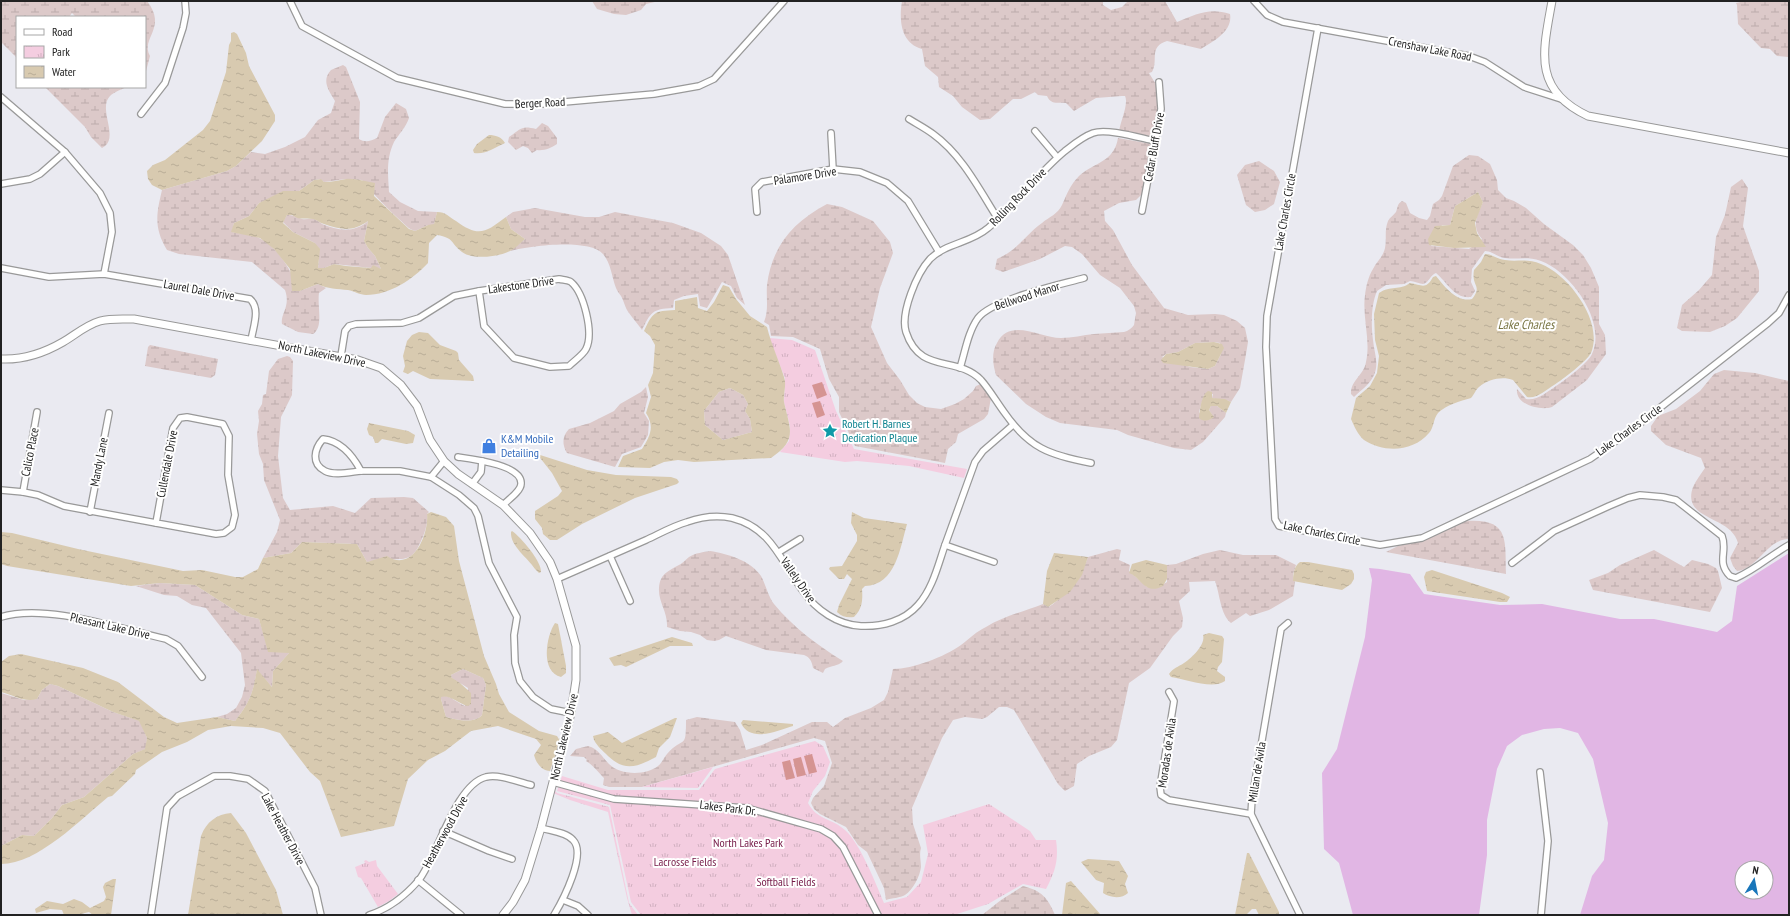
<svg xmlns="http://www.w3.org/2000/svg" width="1790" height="916" viewBox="0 0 1790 916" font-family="'PT Sans Narrow',sans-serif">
  <defs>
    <pattern id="wetland-marsh" width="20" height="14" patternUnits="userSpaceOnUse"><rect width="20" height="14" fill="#dcc9c9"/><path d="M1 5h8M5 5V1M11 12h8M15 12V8" fill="none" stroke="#bcacac"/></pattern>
    <pattern id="park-tufts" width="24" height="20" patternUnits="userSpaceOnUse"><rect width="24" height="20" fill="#f4cde0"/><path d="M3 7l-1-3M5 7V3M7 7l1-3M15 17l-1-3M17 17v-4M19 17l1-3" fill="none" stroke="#d1b0c0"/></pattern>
    <pattern id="water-ripples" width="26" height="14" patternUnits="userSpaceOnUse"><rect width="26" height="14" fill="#d8cab0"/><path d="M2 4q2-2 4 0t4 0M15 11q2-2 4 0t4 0" fill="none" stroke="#b9ad97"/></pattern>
  </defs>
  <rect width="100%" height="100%" fill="#eaeaf1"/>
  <path fill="#e1b6e4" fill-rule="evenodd" d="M1789 553V915H1580L1592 876 1604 860 1608 823 1593 759 1578 733 1560 728 1544 729 1522 735 1507 746 1497 769 1487 820V855L1479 915H1353L1339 863 1324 849 1322 773 1337 749 1365 637 1372 580 1369 568 1380 569 1410 574 1424 594 1500 605 1542 604 1620 619H1654L1717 632 1732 621 1737 586ZM1742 868H1766V892H1742Z"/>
  <g fill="url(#wetland-marsh)" fill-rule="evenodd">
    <path d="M1 1H147C168 28 140 38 150 56L145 75V17H76L72 13 69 17H17V58L1 42Z"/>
    <polygon points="592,1 659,1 646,4 641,10 626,15 614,14 597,9"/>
    <path d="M902 1H1103V5L1111 10 1122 7 1128 1H1165L1177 22C1196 14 1210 7 1230 14 1233 31 1214 41 1201 49L1167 41C1148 47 1159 60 1152 72L1149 73 1157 86 1158 109 1152 138 1119 132C1120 122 1129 104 1125 96H1122L1096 98 1074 111 1066 103C1057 102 1051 105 1047 96L1038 95 1035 92 1021 99H1013L990 119 980 120 962 107 953 96 939 87 938 77 925 66 922 49C900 43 899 19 902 1Z"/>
    <polygon points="1745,1 1789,1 1788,57 1777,56 1770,49 1761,48 1738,24 1737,5 1736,3"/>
    <path d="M343 65 346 67 360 102 359 139C365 143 371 141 377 138L385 117 396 103 406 109 409 118C406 127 399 134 394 142 386 159 388 174 389 192L400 202 418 211 437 212 434 225H428L415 231C408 229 405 224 400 220 386 207 374 195 362 180L346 179 324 182 320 179 314 180 299 191 289 192 259 203 249 216 234 223 232 232C240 234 251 234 259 238 278 246 292 273 300 291L318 284 326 288 319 293C317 306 324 327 313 334L298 332 282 324C280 314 291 307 285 290L252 262 179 254 167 250C154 228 156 215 162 190L227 171 236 166 251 152 265 154 285 147 305 137 318 120 331 113 335 101C329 91 321 81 331 70Z"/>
    <path d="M45 87H127C122 89 114 92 110 96 97 109 121 139 102 148L91 137 85 127Z"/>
    <path d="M542 123 548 126 557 138V144C551 148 544 151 537 150L532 153 528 148 523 146 516 150 508 142 509 137C521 129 521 125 536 129Z"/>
    <path d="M1118 138 1152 144 1143 193 1136 200 1119 203 1104 211 1105 221 1113 230 1132 265 1164 308 1188 315 1215 314 1224 315 1237 321 1245 328 1248 342 1245 360 1240 388 1231 402C1224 398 1219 401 1212 398L1213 394 1204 395 1199 412 1204 420 1211 419 1213 416 1209 410 1211 406H1217L1226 413 1225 417 1203 442 1191 450 1174 448 1128 435 1117 430 1060 423 1046 417 1026 404 996 375C993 365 991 353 997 343 1010 317 1040 338 1061 338 1072 338 1083 335 1094 334 1104 333 1114 333 1124 332 1128 331 1132 328 1134 325L1136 313 1134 306 1120 288 1100 275 1082 254 1072 247 1065 246 1040 259 1003 272 995 269 997 259C1019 249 1024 236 1042 223 1049 217 1058 214 1062 205 1067 194 1070 185 1079 176 1095 162 1114 162 1118 138ZM1214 342 1220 343 1221 354 1215 366 1208 369 1190 367 1162 357 1166 354 1178 352 1195 343Z"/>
    <path d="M1469 155 1478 156 1490 164 1497 180 1498 190 1506 198 1514 201 1526 208 1544 224 1573 245 1583 255 1591 268 1599 287V324L1605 335 1606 354 1587 380 1552 407C1541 411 1515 405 1517 389L1526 399C1537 401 1547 392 1556 386 1564 381 1589 362 1592 354 1607 322 1571 272 1541 261 1526 256 1518 260 1505 258 1497 257 1492 251 1485 251L1472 269 1471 282 1475 291 1471 297C1454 299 1447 282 1436 273 1430 275 1429 283 1423 284 1420 284 1414 281 1410 281L1404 284 1386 285 1377 291C1371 305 1371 325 1373 340 1374 353 1380 364 1373 377 1369 385 1361 390 1354 397L1351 394C1350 381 1364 375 1366 362 1371 340 1362 318 1365 295 1366 287 1368 277 1373 269 1377 261 1383 257 1385 248 1387 239 1384 231 1388 221 1390 217 1394 215 1396 212 1398 207 1397 204 1402 201L1406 203 1410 213 1419 218 1427 220 1430 216 1433 204 1439 200 1442 196 1453 166ZM1478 192 1483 202C1477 216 1471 226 1482 239L1469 249 1431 246 1442 225H1450L1455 206Z"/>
    <polygon points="1259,161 1274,171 1280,182 1274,204 1265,210 1255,212 1246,205 1237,175 1245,165"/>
    <polygon points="1742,179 1748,188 1743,226 1759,271 1759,291 1737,318 1725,326 1710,332 1682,331 1677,328 1682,305 1699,290 1712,275 1716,237 1725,215 1731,187"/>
    <path d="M827 204 842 207 873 221 890 242 893 253 880 288 871 327 887 363 900 380 909 395 917 403 925 407 941 409 955 404 964 399 973 391 976 386 981 384 991 398 988 414 984 419 958 434 956 442 948 449 945 463 855 446 839 412V397L829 379 820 349 793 337 771 336 769 325 764 322C769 310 766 298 767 285 772 246 793 222 827 204Z"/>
    <path d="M535 208 585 217H599L615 212 673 223 701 233 721 246 728 255 745 305 737 298 731 286 722 282 707 308 700 306 698 294 684 296 674 300 673 308C652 309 651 312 642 330 638 324 633 319 629 313 625 308 624 301 621 296 619 293 617 291 616 288 612 278 611 263 603 254 589 238 529 246 510 251L525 239 511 229 506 217 513 212Z"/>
    <path d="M287 215C293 215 296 217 302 219 306 220 310 218 314 219 317 220 320 222 322 224 338 231 355 233 368 221L364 241 368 248 375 256 381 269 334 264 324 268H318L319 258 315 243 293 232 283 222Z"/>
    <polygon points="150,345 218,359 215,375 211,378 145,366 148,347"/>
    <path d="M287 356 290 357 293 361 292 395 281 417 278 456 283 498 290 510 333 506 355 513 371 498 404 497 413 498 429 512 427 514C428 523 425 533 421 541 414 557 409 560 392 559 384 559 375 561 367 562L357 544 302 542 291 553 263 558 277 532 280 520 264 480 263 464 259 454 257 434 259 421 258 411 262 404 263 395 266 394 269 371 278 359Z"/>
    <path d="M1724 370 1755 373 1789 381V539C1767 539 1758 569 1737 571L1733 566 1730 558 1738 543C1731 515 1681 521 1693 487 1696 480 1701 474 1705 468L1701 458 1666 445 1651 431V426L1658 416 1676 409 1700 391 1714 374Z"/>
    <path d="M646 387 648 397 644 413 649 421 648 435 641 447 622 454 615 467 567 453C562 445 562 436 569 429L590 423 614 411 620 404 641 392Z"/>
    <polygon points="730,388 743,395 748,404 745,411 750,419 752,432 723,440 705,425 704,411 719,392"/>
    <path d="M1466 521C1510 518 1505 540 1506 574L1386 552 1398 546 1423 540Z"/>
    <path d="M1117 549 1121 550 1119 560 1130 565 1129 571 1147 587 1157 588 1167 582V565L1176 564 1203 554 1220 550 1243 555H1276L1296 565 1293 574V581H1295L1293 596 1269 610 1250 616 1246 613 1231 623C1220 614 1220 594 1215 581L1189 582 1190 591 1179 601 1183 618 1182 627 1173 636 1150 668 1129 683 1117 740 1111 747 1089 756 1077 764 1074 786 1065 791 1058 784 1014 710 1007 707H999L987 717 982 719 965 717 953 720 942 738 912 808 913 824 921 848C919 854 921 861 921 867 920 876 913 890 905 895 900 898 892 898 886 900L884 888 867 852 858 845 846 827 820 814 814 809 811 803 813 798 824 786 832 763 825 741 814 738 642 787H609L603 785 604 778C598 772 594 766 586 761L587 760 584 757 570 756 576 749 588 746C599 749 601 756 609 764 620 775 645 776 658 766 662 763 664 757 667 754 684 735 686 751 686 720L697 717 735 722 740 730 746 750 762 745 812 722H827L833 727 845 718 871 708 884 700 888 692 893 669C913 669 944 657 961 645 969 639 977 631 986 627 1002 617 1025 611 1043 604L1048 607C1053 605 1055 602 1058 600 1075 587 1081 577 1088 557Z"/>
    <polygon points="1654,550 1684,567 1692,560 1708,564 1716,568 1718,571 1722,588 1710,612 1593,590 1589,580 1608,573 1620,565"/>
    <path d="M710 551C728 554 750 560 761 576 766 585 768 596 774 604 793 627 817 645 843 661 837 667 832 665 825 669L823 673 813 668C812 662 810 657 804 655L766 650 726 636 719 640 714 641 707 640 700 635 691 632 680 631 667 627C668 612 658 602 659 588 660 574 667 572 677 566 682 564 685 560 689 557 695 553 704 552 710 551Z"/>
    <path d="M160 583 195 585 242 615 259 619 269 652H290L273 671 272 687 257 670C253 693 250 702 235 721L217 717 227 714 236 708 242 697 245 685 241 653 206 608 192 605 177 596 164 595 136 586Z"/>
    <path d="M463 669 483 678 486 685 482 715C475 724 456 720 446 717L441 699V696C449 694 457 703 465 706L468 688 460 683 453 681 451 675Z"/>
    <polygon points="50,684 58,686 113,712 140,721 147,738 146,749 133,754 84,797 62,805 52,818 34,836 22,835 1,846 1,693 24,700 37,699 42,690"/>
    <path d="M1023 886C1042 891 1047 897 1055 915H982L1001 900Z"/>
  </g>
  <g fill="url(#park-tufts)">
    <polygon points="769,338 792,340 815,350 836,411 854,449 967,469 964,478 909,466 857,461 845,462 780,452 789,441 790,426 784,402 785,378"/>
    <path d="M815 741 823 746 830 762 825 776 813 791 808 803C818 821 832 818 845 830 860 843 876 884 884 903L907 897 921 882 928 854 923 825 989 804 1030 831 1036 840H1056C1059 860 1055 872 1046 889L1023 884 988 904 954 915H641L631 902 610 805 557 791 562 776 608 790H699L715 769Z"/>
    <polygon points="713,767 698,788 642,787"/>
    <polygon points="555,785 557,786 555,791 557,793 609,807 629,903 638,915 632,915 627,898 608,812 570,800 553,793"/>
    <polygon points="366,860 369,862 376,860 377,866 398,894 389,901 378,907 361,878 358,877 355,867 365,863 364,861"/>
  </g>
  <g fill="#d59492">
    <polygon points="822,382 827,395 817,399 812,385"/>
    <polygon points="820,401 825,415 817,418 812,403"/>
    <polygon points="812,754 817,772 809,774 804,756"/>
    <polygon points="801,757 806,775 797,777 793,759"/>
    <polygon points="790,760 795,778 786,780 782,762"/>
  </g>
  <g fill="url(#water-ripples)" fill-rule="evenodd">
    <polygon points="234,32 237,34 246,53 249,66 275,115 275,121 262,141 236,166 227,171 162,190 152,185 148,179 147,171 153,165 165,160 203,130 210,121 226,72 229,45 231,41 231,33"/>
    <path d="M489 135C495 135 502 137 505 143 496 147 485 155 474 153L473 150 477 144Z"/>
    <path d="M321 179 324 182C332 182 339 180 346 179 353 178 369 182 375 183L374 196 409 229 415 231 428 225 434 224 437 212C446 212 449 217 456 221 479 238 486 232 506 217L511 229 525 239C520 243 516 248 510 251 499 257 472 260 462 252 450 243 455 238 437 235L429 243 428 263C413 279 390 295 366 295 360 295 354 291 348 290 338 289 327 289 318 284L300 291H292L290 269 274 249 260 238 231 232 234 223 249 216 259 203 283 191H299L314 180ZM287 215H292C300 221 304 217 313 219 317 220 320 223 324 224 341 230 353 232 368 221L364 241 368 248 375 256 381 269 373 265 371 268 346 266 334 264 324 268H318L320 249 315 243 293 232 283 223Z"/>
    <polygon points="1478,192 1483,202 1475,223 1477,233 1486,247 1454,248 1429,245 1428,239 1435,226 1450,225 1455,206"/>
    <path d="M1485 254C1492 254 1497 259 1505 260 1518 262 1527 258 1541 264 1569 275 1604 322 1591 353 1587 361 1562 380 1554 385 1546 390 1537 399 1527 397L1513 380C1503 376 1488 379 1479 387 1476 389 1474 395 1471 398 1460 401 1446 405 1438 413 1433 419 1434 428 1429 433 1413 452 1384 453 1364 440 1358 435 1354 426 1351 419L1356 398 1370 386 1377 373 1379 356 1375 340 1374 314 1379 293C1391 285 1399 291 1410 283 1422 285 1426 290 1433 277L1436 276C1444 286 1457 303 1472 299 1483 285 1471 287 1474 270L1481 262Z"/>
    <path d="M723 285 729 287 736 299 750 316 767 327C771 344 779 360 784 377 787 385 783 393 784 402 790 429 798 440 771 458L694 462 678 460 664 462 650 468 618 467 623 456 642 449C650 436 655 427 646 413L651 397 648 385 653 373 655 345 650 336 644 331C653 312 654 311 675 310V301L697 297 698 308 707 311 714 302ZM730 388 743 395 748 404 745 411 750 419 752 432 723 440 705 425 704 411 719 392Z"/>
    <polygon points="419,332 428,333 440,345 456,351 458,353 459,360 473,376 474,381 430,379 413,371 408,374 403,372 405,366 403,356 407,341 412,335"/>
    <polygon points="1214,342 1222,344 1224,348 1215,366 1208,369 1163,363 1161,360 1166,354 1178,352 1195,343"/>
    <path d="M1208 391 1212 392V398L1225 399 1231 402 1226 413 1217 406H1211L1209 410 1214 417C1210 421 1203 422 1199 418 1200 410 1201 395 1208 391Z"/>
    <polygon points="369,423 408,431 415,435 413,443 406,444 382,439 378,443 375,443 373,437 369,435 367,429"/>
    <polygon points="537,454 587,470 616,475 671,477 677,479 679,482 677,484 635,498 582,524 557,540 550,540 543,534 542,528 535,519 535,511 558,496 562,491 552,473"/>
    <path d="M431 512 446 517 454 526 459 561 484 656 496 684 499 694 509 712 539 731 557 736 560 741 550 771C542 771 536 763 534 755L541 745 536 739 498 726 471 731 445 751 428 760 408 779 394 826 341 837 320 781 310 772 280 733 263 728 231 726 208 730 187 742 162 752 136 770 135 774 112 796 108 797C81 819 38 864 1 864V846L22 835 34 836 52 818 62 805 84 797 133 754 145 749 147 738 139 721 113 712 58 686 50 684 42 690 37 699C25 703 13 695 1 692V662L9 656 21 654 83 668 118 682 164 717 177 723 217 717 235 721C250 702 253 693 257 669L272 687 273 671 289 653 268 652 259 619 242 615 195 585 160 583 131 586 7 566 1 564V532L12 533 78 549 183 571 202 570 235 577H243L258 569 263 558 291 553 302 542 357 544 367 562 387 556C413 573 429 534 427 514ZM463 669 483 678 486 685 482 715C475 724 456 720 446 717L441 699V697C449 694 459 704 468 706L471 704V693L460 683 452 678 451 675Z"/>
    <path d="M852 512 864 518 907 524C900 548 896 585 865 586L862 589C863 601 862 609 854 617 848 618 842 617 837 612L839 605 852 579 847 574 844 579H839L829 569 830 567 842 566 857 541V535L851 523Z"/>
    <path d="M512 531C521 537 542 562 541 572L539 573 535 569C528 558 510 546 511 532Z"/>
    <polygon points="1054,553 1088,557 1082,575 1070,592 1048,607 1043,604 1047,571"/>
    <path d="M1146 560 1167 565V579L1163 586C1145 596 1141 577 1129 573L1132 564Z"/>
    <path d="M1300 562H1308L1352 570 1354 574V579L1351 584 1342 590 1293 581C1293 574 1294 566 1300 562Z"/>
    <polygon points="1432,570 1502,593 1510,597 1507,602 1500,602 1427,591 1424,577 1426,572"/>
    <path d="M555 623 558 624 566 666V673L561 677C540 672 546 636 555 623Z"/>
    <path d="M1209 633 1222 636 1224 639 1222 662 1218 667 1217 671 1225 677V681C1213 690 1185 679 1171 677L1169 674C1173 668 1178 667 1184 663 1192 658 1206 644 1203 635Z"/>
    <polygon points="672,637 692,643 693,646 670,646 626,667 621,665 614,666 609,658"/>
    <path d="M675 718H677L670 737 659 748 656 757C637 767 625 772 608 756 603 751 597 746 594 740L593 736 608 732 622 743Z"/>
    <path d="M743 720 793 724V726C777 731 750 743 741 723Z"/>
    <path d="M231 813 246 833 276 890 283 915H188L201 836C206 822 217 814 231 813Z"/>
    <polygon points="1247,853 1249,853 1279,912 1279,915 1259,915 1256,909 1252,909 1246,915 1235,915"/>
    <path d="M1088 859 1119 861 1128 876 1125 884 1128 893C1122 899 1110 898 1103 893L1104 883 1096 880 1081 862Z"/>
    <polygon points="113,879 116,879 111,915 93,915 89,912 77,915 64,915 62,910 50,909 36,913 35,909 47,901 63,904 74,899 82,902 90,908 104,901 106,897 103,887 105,883"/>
    <polygon points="1071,881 1101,915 1062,915 1066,883"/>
  </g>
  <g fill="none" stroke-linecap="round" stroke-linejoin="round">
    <g stroke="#999" stroke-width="8">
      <g id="minor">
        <polyline points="290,1 302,26 397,78 505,104 542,104 654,94 699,86 714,79 784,1"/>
        <polyline points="1254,1 1267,15 1283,22 1469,56 1485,62 1524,87 1561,99"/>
        <polyline points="1318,28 1267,316 1266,347 1275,519 1279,526 1380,545 1422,538 1590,459 1629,432 1768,323 1779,313 1789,295"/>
        <polyline points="1,97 65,152 100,193 110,213 112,232 104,274"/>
        <polyline points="141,114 165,83 183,28 186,13 185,1"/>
        <path d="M909 119C917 124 925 128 933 134 962 155 979 189 998 219"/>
        <polyline points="1035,131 1057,157"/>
        <polyline points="831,133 833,169"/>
        <polyline points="1,184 30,179 40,174 65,152"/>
        <polyline points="1142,211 1161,109 1159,82"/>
        <polyline points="757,212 755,189 762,182 833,169 860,172 887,183 908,201 939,252"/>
        <path d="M1 268 49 277 104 274 250 299C261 309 253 327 251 341"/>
        <path d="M559 279C563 280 568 280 571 282 584 293 594 333 586 349 583 355 574 361 569 366L550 367 514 358 484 326 479 291Z"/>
        <polyline points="341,356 345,331 349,326 356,324 402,323 419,318 454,296 479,291"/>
        <path d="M960 368C965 352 968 332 978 318 993 299 1059 285 1084 278"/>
        <polygon points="187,417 223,424 229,436 228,475 235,515 232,527 224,533 216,534 156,523 173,428 180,418"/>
        <path d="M323 439C341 441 353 456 361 471 351 472 334 476 325 471 311 464 314 449 323 439Z"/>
        <path d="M458 457C472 459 523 465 521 484 521 491 508 500 503 505"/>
        <path d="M1091 463C1049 455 1029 448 1004 412 996 401 989 389 981 380 957 355 920 375 906 332 900 313 917 273 930 259 946 243 971 243 988 228 1016 205 1036 175 1065 151 1074 144 1082 137 1093 133 1107 128 1140 138 1155 141"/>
        <polyline points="361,471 400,471 431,477 459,495 474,508 478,516 489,563 517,617 514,635 515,663 520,681 533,697 551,709 571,713"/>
        <polyline points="431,477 444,461"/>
        <polyline points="472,484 481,472 482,461"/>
        <polyline points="1,490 23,492 38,495 64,506 156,523"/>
        <polyline points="23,492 37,412"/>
        <polyline points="90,512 109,413"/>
        <polyline points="945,545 994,562"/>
        <polyline points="779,552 800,539"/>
        <polyline points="610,556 630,601"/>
        <path d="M1512 563 1554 531 1609 506 1628 498 1640 495 1663 497 1676 500 1722 536C1728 551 1716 562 1730 576L1736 578C1755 570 1771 555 1789 545"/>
        <path d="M557 579C587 566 616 553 646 540 659 534 673 526 687 522 701 517 717 515 732 518 772 528 781 562 803 591 816 610 838 625 861 626 882 627 904 621 918 605 933 588 938 565 945 545 955 517 965 490 975 462L983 451 1013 425"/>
        <path d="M1 617C46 603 120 629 166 639L178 646 202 677"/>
        <polyline points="1288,623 1281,629 1252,799 1251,814 1300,915"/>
        <polyline points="1169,692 1174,701 1160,787 1161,795 1169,800 1251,814"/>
        <polyline points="1540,772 1548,841 1541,915"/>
        <polyline points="553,782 614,799 747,808 821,829 833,836 843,847 878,915"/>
        <path d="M541 828C551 831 566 832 573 840 587 854 563 900 554 915"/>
        <polyline points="443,831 489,851 512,859"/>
        <polyline points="418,880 461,915"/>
        <polyline points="563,900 578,906 588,915"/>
        <polyline points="151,915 167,808 178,796 214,776 230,776 248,779 265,791 315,888 321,915"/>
        <path d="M369 915C388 909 406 895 419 880 438 855 455 785 486 777 500 774 518 782 531 785"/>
      </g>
    </g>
    <g stroke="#999" stroke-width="9">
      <g id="tertiary">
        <path d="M1552 1C1543 51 1532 90 1588 116L1789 153"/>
        <path d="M1 359C22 360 44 353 63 342 75 335 86 325 100 321 111 318 122 319 134 319L358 360 381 368 401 385 417 406 430 440 444 461 458 474 503 505 530 533 550 562 557 579 576 646V680L571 713 541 828 525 880 513 902 503 915"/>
      </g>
    </g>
    <use href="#minor" stroke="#fff" stroke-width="5.5"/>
    <use href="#tertiary" stroke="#fff" stroke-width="7"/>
  </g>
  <defs>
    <g id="sight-bare" transform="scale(1.2)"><path d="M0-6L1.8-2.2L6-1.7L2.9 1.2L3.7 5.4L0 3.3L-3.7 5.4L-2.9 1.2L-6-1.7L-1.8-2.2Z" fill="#0f9aa8" stroke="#fff" stroke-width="2.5" paint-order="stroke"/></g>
    <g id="shop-bare" transform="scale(1.2)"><path d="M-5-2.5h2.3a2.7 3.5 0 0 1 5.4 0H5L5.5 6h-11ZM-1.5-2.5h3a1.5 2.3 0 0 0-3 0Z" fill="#3f7fe0" stroke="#fff" stroke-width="2.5" paint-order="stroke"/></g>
  </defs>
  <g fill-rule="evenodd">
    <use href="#sight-bare" x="830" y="431"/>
    <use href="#shop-bare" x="489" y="446"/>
  </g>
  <g text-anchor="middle" stroke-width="4" stroke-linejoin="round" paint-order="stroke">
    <g font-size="12" fill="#222" stroke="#fff">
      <text transform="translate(1430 49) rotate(11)" y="4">Crenshaw Lake Road</text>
      <text transform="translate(540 103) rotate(-3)" y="4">Berger Road</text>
      <text transform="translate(1154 147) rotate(-80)" y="4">Cedar Bluff Drive</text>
      <text transform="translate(805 176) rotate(-9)" y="4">Palamore Drive</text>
      <text transform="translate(1018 197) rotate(-46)" y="4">Rolling Rock Drive</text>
      <text transform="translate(1285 212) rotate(-80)" y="4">Lake Charles Circle</text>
      <text transform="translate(521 285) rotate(-8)" y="4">Lakestone Drive</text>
      <text transform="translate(199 290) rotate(10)" y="4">Laurel Dale Drive</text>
      <text transform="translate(1027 296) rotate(-18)" y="4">Bellwood Manor</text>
      <text transform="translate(322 354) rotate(12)" y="4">North Lakeview Drive</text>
      <text transform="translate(1629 430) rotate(-36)" y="4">Lake Charles Circle</text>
      <text transform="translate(30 452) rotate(-79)" y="4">Calico Place</text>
      <text transform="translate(99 462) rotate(-79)" y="4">Mandy Lane</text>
      <text transform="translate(167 464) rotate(-79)" y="4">Cullendale Drive</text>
      <text transform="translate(1322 533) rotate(12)" y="4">Lake Charles Circle</text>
      <text transform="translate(798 580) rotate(55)" y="4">Vallely Drive</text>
      <text transform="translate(110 626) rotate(13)" y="4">Pleasant Lake Drive</text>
      <text transform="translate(564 737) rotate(-77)" y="4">North Lakeview Drive</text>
      <text transform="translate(1167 753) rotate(-82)" y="4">Moradas de Avila</text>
      <text transform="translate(1257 772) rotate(-81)" y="4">Millan de Avila</text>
      <text transform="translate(728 808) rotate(7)" y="4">Lakes Park Dr.</text>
      <text transform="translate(283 829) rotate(62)" y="4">Lake Heather Drive</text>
      <text transform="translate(445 832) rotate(-61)" y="4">Heatherwood Drive</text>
    </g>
    <g font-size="12" fill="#0d838f" stroke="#fff" text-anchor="start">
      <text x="842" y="428">Robert H. Barnes<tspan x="842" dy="14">Dedication Plaque</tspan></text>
    </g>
    <g font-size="12" fill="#366cbe" stroke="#fff" text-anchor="start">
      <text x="501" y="443">K&amp;M Mobile<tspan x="501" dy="14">Detailing</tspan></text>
    </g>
    <g font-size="12" fill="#751a47" stroke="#fff">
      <text x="748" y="847">North Lakes Park</text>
      <text x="685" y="866">Lacrosse Fields</text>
      <text x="786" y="886">Softball Fields</text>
    </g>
    <g font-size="13" font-style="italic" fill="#797543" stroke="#fff">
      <text x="1526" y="329">Lake Charles</text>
    </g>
  </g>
  <rect width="1790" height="916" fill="none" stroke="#222222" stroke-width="4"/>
  <rect x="16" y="16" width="130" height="72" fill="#ffffff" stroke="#a7a7a7"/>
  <rect x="24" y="29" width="20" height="6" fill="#ffffff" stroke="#a7a7a7"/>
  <text x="52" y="36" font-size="12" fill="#222222">Road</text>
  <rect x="24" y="46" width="20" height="12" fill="url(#park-tufts)" stroke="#a7a7a7"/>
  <text x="52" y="56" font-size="12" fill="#222222">Park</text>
  <rect x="24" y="66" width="20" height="12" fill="url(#water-ripples)" stroke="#a7a7a7"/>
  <text x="52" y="76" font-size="12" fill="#222222">Water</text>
  <g transform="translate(1754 880) rotate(10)"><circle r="19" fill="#ffffff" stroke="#a7a7a7"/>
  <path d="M0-3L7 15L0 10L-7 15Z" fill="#1976ba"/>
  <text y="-6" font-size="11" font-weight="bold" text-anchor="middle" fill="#222222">N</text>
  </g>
</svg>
